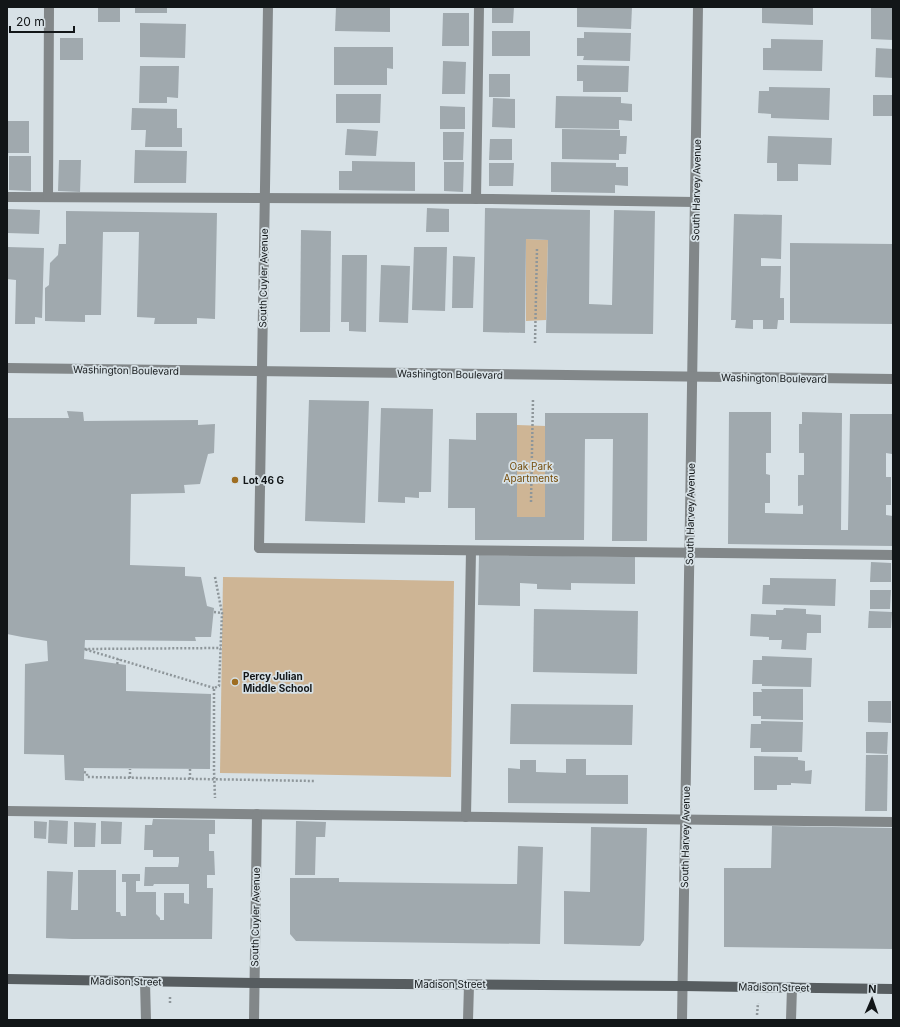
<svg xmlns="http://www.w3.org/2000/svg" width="900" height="1027" viewBox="0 0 900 1027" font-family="Inter,sans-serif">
  <rect width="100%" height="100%" fill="#d7e1e6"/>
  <g fill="#ceb595">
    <polygon points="526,239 548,240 546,320 526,321"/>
    <polygon points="517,425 546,426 545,517 517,517"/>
    <polygon points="223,577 454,581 451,777 220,773"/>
  </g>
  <g fill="#a0a9ae">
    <rect x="98" y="7" width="22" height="15"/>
    <rect x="135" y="7" width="32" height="6"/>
    <polygon points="336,7 390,7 390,32 335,31"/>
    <polygon points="492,7 514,7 513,23 492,23"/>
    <polygon points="577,7 632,7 631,29 577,27"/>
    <polygon points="762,7 813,7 813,25 762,23"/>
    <polygon points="871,7 893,7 893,40 871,39"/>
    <polygon points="443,13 469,13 469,46 442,46"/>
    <polygon points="140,23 186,24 185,58 140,57"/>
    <rect x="492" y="31" width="38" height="25"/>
    <polygon points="584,32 631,33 630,61 583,60 584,56 577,56 577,38 584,38"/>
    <rect x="60" y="38" width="23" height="22"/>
    <polygon points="771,39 823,40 822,71 763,70 763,48 771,48"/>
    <polygon points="334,47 393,47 393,69 387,68 387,85 334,85"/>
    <polygon points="876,48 893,49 893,78 875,77"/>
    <polygon points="443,61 466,62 465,94 442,94"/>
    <polygon points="577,65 629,66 628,92 583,92 583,81 577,81"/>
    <polygon points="140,66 179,66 178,98 167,97 167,103 139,103"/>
    <rect x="489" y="74" width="21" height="23"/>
    <polygon points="769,87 830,88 829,120 771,118 771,114 758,113 759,91 769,91"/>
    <polygon points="336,94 381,94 380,123 336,123"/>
    <rect x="873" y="95" width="20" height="21"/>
    <polygon points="556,96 621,97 621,103 632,104 632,121 619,120 619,129 555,128"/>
    <polygon points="493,98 515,99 515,128 492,127"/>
    <polygon points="440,106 465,107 465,129 440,129"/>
    <polygon points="132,108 177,109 177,128 182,128 182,147 145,147 146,130 131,130"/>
    <rect x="7" y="121" width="22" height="32"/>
    <polygon points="347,129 378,131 376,156 345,155"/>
    <polygon points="562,129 620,130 620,136 627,136 626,154 619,154 619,160 562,159"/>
    <polygon points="443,132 464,132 463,160 443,160"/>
    <polygon points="768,136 832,138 831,165 798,164 798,181 777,181 777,163 767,163"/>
    <polygon points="490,139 512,139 512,160 489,160"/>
    <polygon points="135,150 187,151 186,183 134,183"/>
    <polygon points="9,156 31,156 31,191 9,190"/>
    <polygon points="59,160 81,160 80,192 58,191"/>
    <polygon points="352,161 415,162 415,191 339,190 339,171 352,171"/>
    <polygon points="444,162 464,162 463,192 444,191"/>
    <polygon points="551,162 616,163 616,167 628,167 628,186 615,185 615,193 551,192"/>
    <polygon points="489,163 514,163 513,186 489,186"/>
    <polygon points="427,208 449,209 449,232 426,232"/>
    <polygon points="485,208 590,210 589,304 612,305 614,210 655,211 653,334 546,333 548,240 526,239 525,333 483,332"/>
    <polygon points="8,209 40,210 39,234 7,233"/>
    <polygon points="66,211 217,213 215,319 197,318 197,324 154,324 155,318 137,317 139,232 103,232 101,315 85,315 85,322 45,321 45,288 49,285 50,263 58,255 59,244 66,244"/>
    <polygon points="734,214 782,215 781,259 761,258 761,266 781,266 780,298 784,298 784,320 778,320 777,329 763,329 763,320 753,320 753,329 735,328 736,320 731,320"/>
    <polygon points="301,230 331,231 330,332 300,332"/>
    <polygon points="790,243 893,244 893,324 790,323"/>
    <polygon points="7,247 44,248 42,318 35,317 35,324 15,324 16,280 7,279"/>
    <polygon points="414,247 447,247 445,311 412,310"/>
    <polygon points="342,255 367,255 366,332 349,331 349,322 341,322"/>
    <polygon points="453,256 475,257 473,308 452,308"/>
    <polygon points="381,265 410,266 408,323 379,322"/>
    <polygon points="309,400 369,401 365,523 305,521"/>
    <polygon points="381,408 433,409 431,492 419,492 419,498 405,497 405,503 378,502"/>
    <polygon points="67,411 83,412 84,421 198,420 198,425 215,424 214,453 208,454 200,484 184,485 185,493 131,494 130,565 185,567 185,576 201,577 207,606 214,608 211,637 195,637 196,641 85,640 84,659 126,665 126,691 211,694 210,769 84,768 84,781 65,780 64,755 24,754 25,664 48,661 47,641 22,637 7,634 7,418 69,418"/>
    <polygon points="729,412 771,412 771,453 766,453 766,474 770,475 770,503 765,503 765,513 803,514 803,505 798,506 798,475 804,475 804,453 799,453 799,424 802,424 802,412 842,413 841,530 848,530 850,414 892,414 892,454 886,453 886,477 891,477 891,505 886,505 886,515 893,516 893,546 728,544"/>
    <polygon points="476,413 517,413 517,517 545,517 545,413 648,413 647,541 612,541 613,439 585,439 584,540 475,540 475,508 448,508 449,439 476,440"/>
    <polygon points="479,555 635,557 635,584 571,583 571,590 537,589 537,584 520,583 520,606 478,605"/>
    <polygon points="871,562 891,563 891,582 870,582"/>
    <polygon points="770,578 836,579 835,606 762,604 763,585 770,585"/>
    <polygon points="870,590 891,590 890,609 870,609"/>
    <polygon points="784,608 806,609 806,614 821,615 821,633 807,633 806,650 781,649 782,640 769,640 769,637 750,636 751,614 776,615 776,610 783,610"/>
    <polygon points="534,609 638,611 637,674 533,672"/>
    <polygon points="869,611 892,612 891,628 868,628"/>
    <polygon points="762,656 812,658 811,687 762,686 762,684 752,684 753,660 762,660"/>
    <polygon points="761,689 803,689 803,720 761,719 761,716 753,716 753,692 762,692"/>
    <polygon points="868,701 891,701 891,723 868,722"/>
    <polygon points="511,704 633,705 632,745 510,744"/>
    <polygon points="761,721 803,722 802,752 761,752 761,748 750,748 751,724 761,724"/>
    <polygon points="866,732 888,732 887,754 866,753"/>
    <polygon points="866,755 888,755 887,811 865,811"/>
    <polygon points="754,756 798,757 798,760 805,761 805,771 812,770 811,784 791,783 791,785 777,785 777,790 754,790"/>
    <polygon points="566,759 586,759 586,775 628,775 628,804 508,803 508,768 520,769 520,760 536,760 536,772 566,773"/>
    <polygon points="153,819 215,820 215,834 209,834 209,851 214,851 215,875 207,875 207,888 213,888 212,939 72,939 46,938 47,871 73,872 71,910 78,910 78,870 116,870 116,912 120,912 121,916 126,916 126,882 122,882 122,874 140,874 140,881 136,881 136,892 156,892 156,914 160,918 160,920 164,920 164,893 184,893 184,903 189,904 189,884 154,884 153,886 144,886 145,867 178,867 179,862 179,857 153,857 153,850 144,850 145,825 152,825"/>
    <polygon points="49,820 68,821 67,844 48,843"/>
    <polygon points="34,821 47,822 46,839 34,838"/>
    <polygon points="101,821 122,822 121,844 101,844"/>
    <polygon points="296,821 326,822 325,837 316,837 315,875 295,875"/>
    <polygon points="74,822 96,823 95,847 74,847"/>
    <polygon points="772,826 893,828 893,949 724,947 724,868 771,868"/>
    <polygon points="591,827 647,828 644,940 640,946 564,944 564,891 590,892"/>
    <polygon points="518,846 543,847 540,944 296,941 290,934 290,878 339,878 339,882 517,884"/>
  </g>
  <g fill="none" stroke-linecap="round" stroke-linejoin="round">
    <g stroke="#8e969a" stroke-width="2.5" stroke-dasharray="2 2" stroke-linecap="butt">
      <polyline points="535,343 537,248"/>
      <polyline points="531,502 533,399"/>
      <polyline points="215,577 222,613 219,686 214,688 214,770 215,798"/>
      <polyline points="214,612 222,613"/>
      <polyline points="117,664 119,659"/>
      <polyline points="214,688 84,649 221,648"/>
      <polyline points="190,769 190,779"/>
      <polyline points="84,772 87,773 87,777 314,781"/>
      <polyline points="130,778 130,769"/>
      <polyline points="170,1003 170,997"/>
      <polyline points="757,1015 758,1003"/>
    </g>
    <g stroke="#828789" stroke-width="10">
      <polyline points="7,197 491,199 695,202"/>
      <polyline points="48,197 49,7"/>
      <polyline points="476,199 479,7"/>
      <polyline points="259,548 893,555"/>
      <polyline points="7,811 560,818 893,822"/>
      <polyline points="466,817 471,551"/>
    </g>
    <g stroke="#828789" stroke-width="10">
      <polyline points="259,548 268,7"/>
      <polyline points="145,982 146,1020"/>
      <polyline points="254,1020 257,814"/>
      <polyline points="468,1020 469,985"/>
      <polyline points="682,1020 698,7"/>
      <polyline points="791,1020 792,987"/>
    </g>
    <polyline stroke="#828789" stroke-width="10" points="7,368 893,379"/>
    <polyline stroke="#575d60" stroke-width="10" points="7,979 255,983 683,986 893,989"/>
  </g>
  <g fill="#9e6d21" stroke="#d7e1e6" stroke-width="1.5">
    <circle cx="235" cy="480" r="4"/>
    <circle cx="235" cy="682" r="4"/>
  </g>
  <g text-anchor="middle" stroke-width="3.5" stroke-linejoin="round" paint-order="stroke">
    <g font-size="10" fill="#121618" stroke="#d7e1e6">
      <text transform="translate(696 190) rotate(-89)" y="4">South Harvey Avenue</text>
      <text transform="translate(263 278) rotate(-89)" y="4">South Cuyler Avenue</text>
      <text transform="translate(126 370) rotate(1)" y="4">Washington Boulevard</text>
      <text transform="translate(450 374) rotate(1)" y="4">Washington Boulevard</text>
      <text transform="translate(774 378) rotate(1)" y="4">Washington Boulevard</text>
      <text transform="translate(690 514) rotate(-89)" y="4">South Harvey Avenue</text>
      <text transform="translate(685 837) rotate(-89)" y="4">South Harvey Avenue</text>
      <text transform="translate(255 917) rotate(-89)" y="4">South Cuyler Avenue</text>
      <text transform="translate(126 981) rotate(1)" y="4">Madison Street</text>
      <text x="450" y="988">Madison Street</text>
      <text transform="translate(774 987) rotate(1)" y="4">Madison Street</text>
    </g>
    <g font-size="10" fill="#764e0d" stroke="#d7e1e6">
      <text x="531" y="470">Oak Park<tspan x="531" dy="12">Apartments</tspan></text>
    </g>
    <g font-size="10" font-weight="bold" fill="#121618" stroke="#d7e1e6" text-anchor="start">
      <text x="243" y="484">Lot 46 G</text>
      <text x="243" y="680">Percy Julian<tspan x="243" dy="12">Middle School</tspan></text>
    </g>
  </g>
  <rect width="900" height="1027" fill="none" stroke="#121618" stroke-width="16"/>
  <g transform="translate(872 999) rotate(2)" stroke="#d7e1e6" stroke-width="3" paint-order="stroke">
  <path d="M0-3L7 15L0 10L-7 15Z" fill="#121618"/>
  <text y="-6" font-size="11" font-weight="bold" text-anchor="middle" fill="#121618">N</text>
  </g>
  <path d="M10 26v6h64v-6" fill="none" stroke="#121618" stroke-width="2"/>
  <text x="16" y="26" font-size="12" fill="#121618" stroke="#d7e1e6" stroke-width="3" paint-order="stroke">20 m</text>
</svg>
